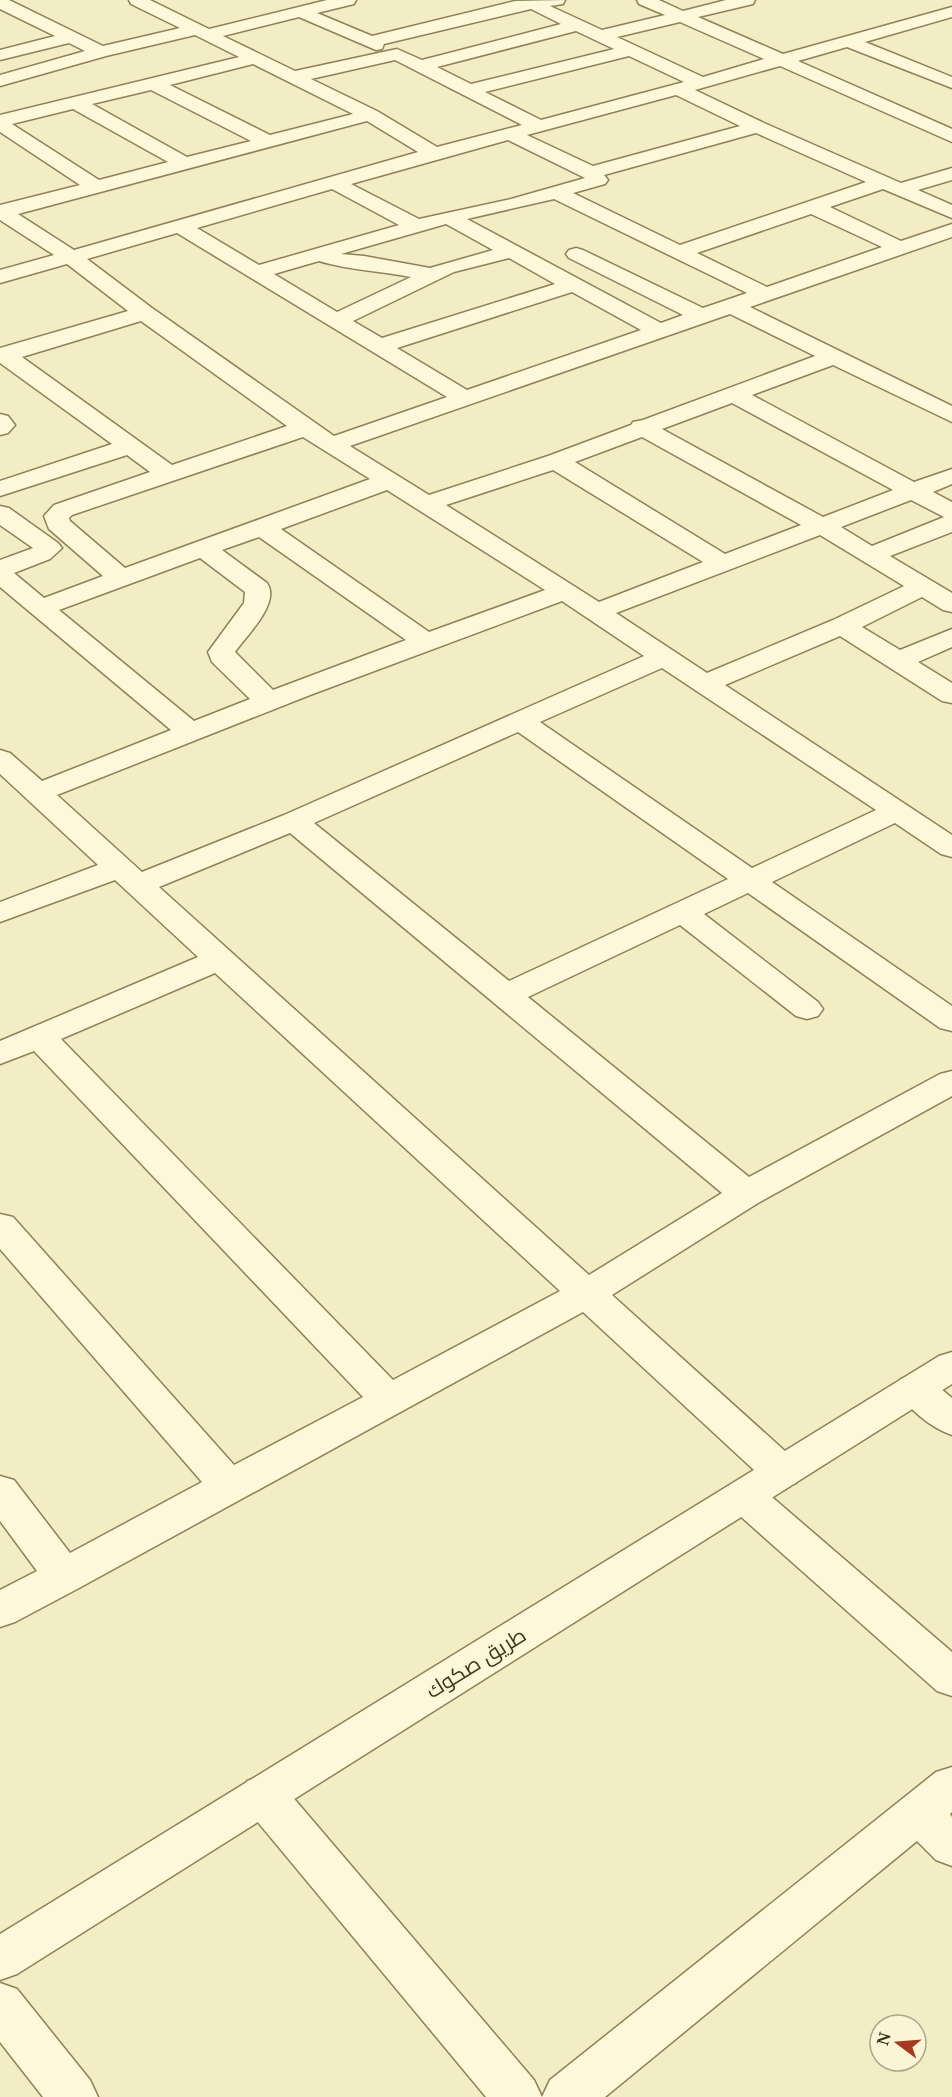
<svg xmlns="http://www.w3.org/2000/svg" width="952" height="2097" viewBox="0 0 952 2097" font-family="'Noto Serif',Cairo,serif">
  <rect width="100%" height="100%" fill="#f2edc4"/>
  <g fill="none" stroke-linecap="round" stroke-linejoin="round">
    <g stroke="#8f8058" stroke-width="3">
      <g id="minor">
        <path d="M0 0H9L103 46 180 28 131 4 129 0H150L209 29 327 0H356L354 4 317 13 372 36 515 1 565 0 563 4 550 6 602 30 665 15 639 4 637 0H659L683 11 726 0H755L753 4 698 17 783 54 952 7V17L865 42 952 77V88L847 47 798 61 952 129V142L780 66 695 90 764 123 901 183 952 168V180L918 190 952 205V218L883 189 830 207 901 241 952 224V237L750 307 952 406V422L833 365 752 395 914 482 952 469V484L933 492 952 502V532L890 556 952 593V612L943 610 922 597 862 627 900 650 952 629V647L918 662 952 683V703L942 701 840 636 725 685 952 835V857L941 854 895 823 772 882 952 1006V1031L940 1028 748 893 704 914 818 1002 823 1009 818 1016 807 1019 796 1016 680 925 528 997 749 1177 940 1074 952 1071V1096L758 1203 612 1295 796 1461 802 1472 796 1483 782 1487 768 1483 583 1312 79 1588 15 1622 0 1627V1590L37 1571 0 1521V1476L14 1480 70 1553 202 1482 0 1249V1214L13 1217 234 1465 363 1397 34 1051 0 1064V1041L198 957 115 880 0 922V902L98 865 0 774V750L10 753 42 781 171 730 0 587V560L33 548 0 525V506L9 508 58 543 62 548 50 559 14 573 44 598 103 576 49 529 44 516 54 505 150 472 127 455 0 496V481L112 444 0 363V348L128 311 67 264 0 283V270L54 255 0 220V205L80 185 0 132V115L239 57 195 35 106 56 0 86V75L85 51 69 43 0 60V50L55 36 0 9ZM531 9 561 24 422 60 397 49 295 71 223 36 299 17 376 50 382 49 384 44ZM680 22 764 59 703 77 617 37ZM576 31 614 49 471 84 437 67ZM629 56 684 82 541 120 485 92ZM395 60 522 125 437 147 377 111 311 79ZM253 64 353 114 270 135 170 85ZM151 90 251 141 187 157 92 104ZM676 95 740 126 593 166 527 135ZM73 109 168 162 99 180 12 124ZM367 121 418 152 74 250 18 214ZM756 133 866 182 680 245 573 193 605 184 608 180 604 175ZM508 140 585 178 511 199 419 219 351 184ZM332 189 399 225 259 265 197 228ZM554 199 747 293 703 308 583 250 576 248 569 250 566 254 569 258 683 315 661 323 467 219ZM811 214 882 247 767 287 697 253ZM446 224 493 250 430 268 364 256 341 254ZM177 233 447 397 334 436 152 308 87 259ZM509 258 555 284 382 338 353 321 454 272ZM319 261C348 270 381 271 411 277L337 312 274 274ZM572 292 641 330 467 390 397 348ZM730 314 815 356 643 420 633 422 631 425 548 456 429 495 350 446ZM141 321 287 426 172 465 22 357ZM732 403 893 490 823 517 662 429ZM303 437 370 479 125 568 70 521 69 518 72 515ZM642 437 801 525 725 554 575 462ZM553 470 703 562 599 602 446 505ZM387 490 545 590 429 632 281 529ZM911 500 944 517 872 546 841 527ZM820 535 904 586 833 620 707 673 616 613ZM259 537 406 640 273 690 235 652C246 636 281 603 267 583L222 550ZM200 558 245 592 244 603 208 652 212 662 250 699 194 721 59 610ZM562 601 644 656 284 815 142 872 57 795 310 695ZM662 668 876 810 752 868 540 722ZM518 732 728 879 509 981 314 823ZM290 833 722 1193 589 1275 159 887ZM215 973 560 1291 393 1380 61 1039Z"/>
        <polygon points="0,414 8,416 15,425 8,433 0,435"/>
        <path d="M915 1375 929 1379 952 1398V1435C931 1428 907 1408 896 1389L901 1379Z"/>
        <polygon points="744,1481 758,1485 952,1652 952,1696 937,1691 730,1507 724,1496 730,1485"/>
        <polygon points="952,1767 952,1812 950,1814 952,1817 952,1866 936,1860 917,1841 605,2097 542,2097 550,2080 936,1772"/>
        <polygon points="263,1776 279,1781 534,2080 542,2097 486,2097 247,1809 241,1795 247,1781"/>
        <polygon points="0,1983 17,1989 90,2080 98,2097 43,2097 0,2042"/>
      </g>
    </g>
    <g stroke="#8f8058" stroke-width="3">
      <polygon id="tertiary" points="952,1352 952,1384 17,1974 0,1980 0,1934 939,1356"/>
    </g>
    <use href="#minor" fill="#fcf8d9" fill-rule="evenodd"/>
    <use href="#tertiary" fill="#fcf8d9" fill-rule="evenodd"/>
  </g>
  <g text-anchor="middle" stroke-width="4.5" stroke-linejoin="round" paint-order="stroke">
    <g font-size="21" fill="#3e331e" stroke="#f9f5d5">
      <text transform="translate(476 1663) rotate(-32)" y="7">طريق صكوك</text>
    </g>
  </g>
  <g transform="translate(898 2043) rotate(286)"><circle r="28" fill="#f9f5d5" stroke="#aea78c" stroke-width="1.5"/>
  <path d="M0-4.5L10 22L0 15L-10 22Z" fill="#a53922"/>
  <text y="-9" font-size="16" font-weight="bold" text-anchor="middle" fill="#3e331e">N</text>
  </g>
</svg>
